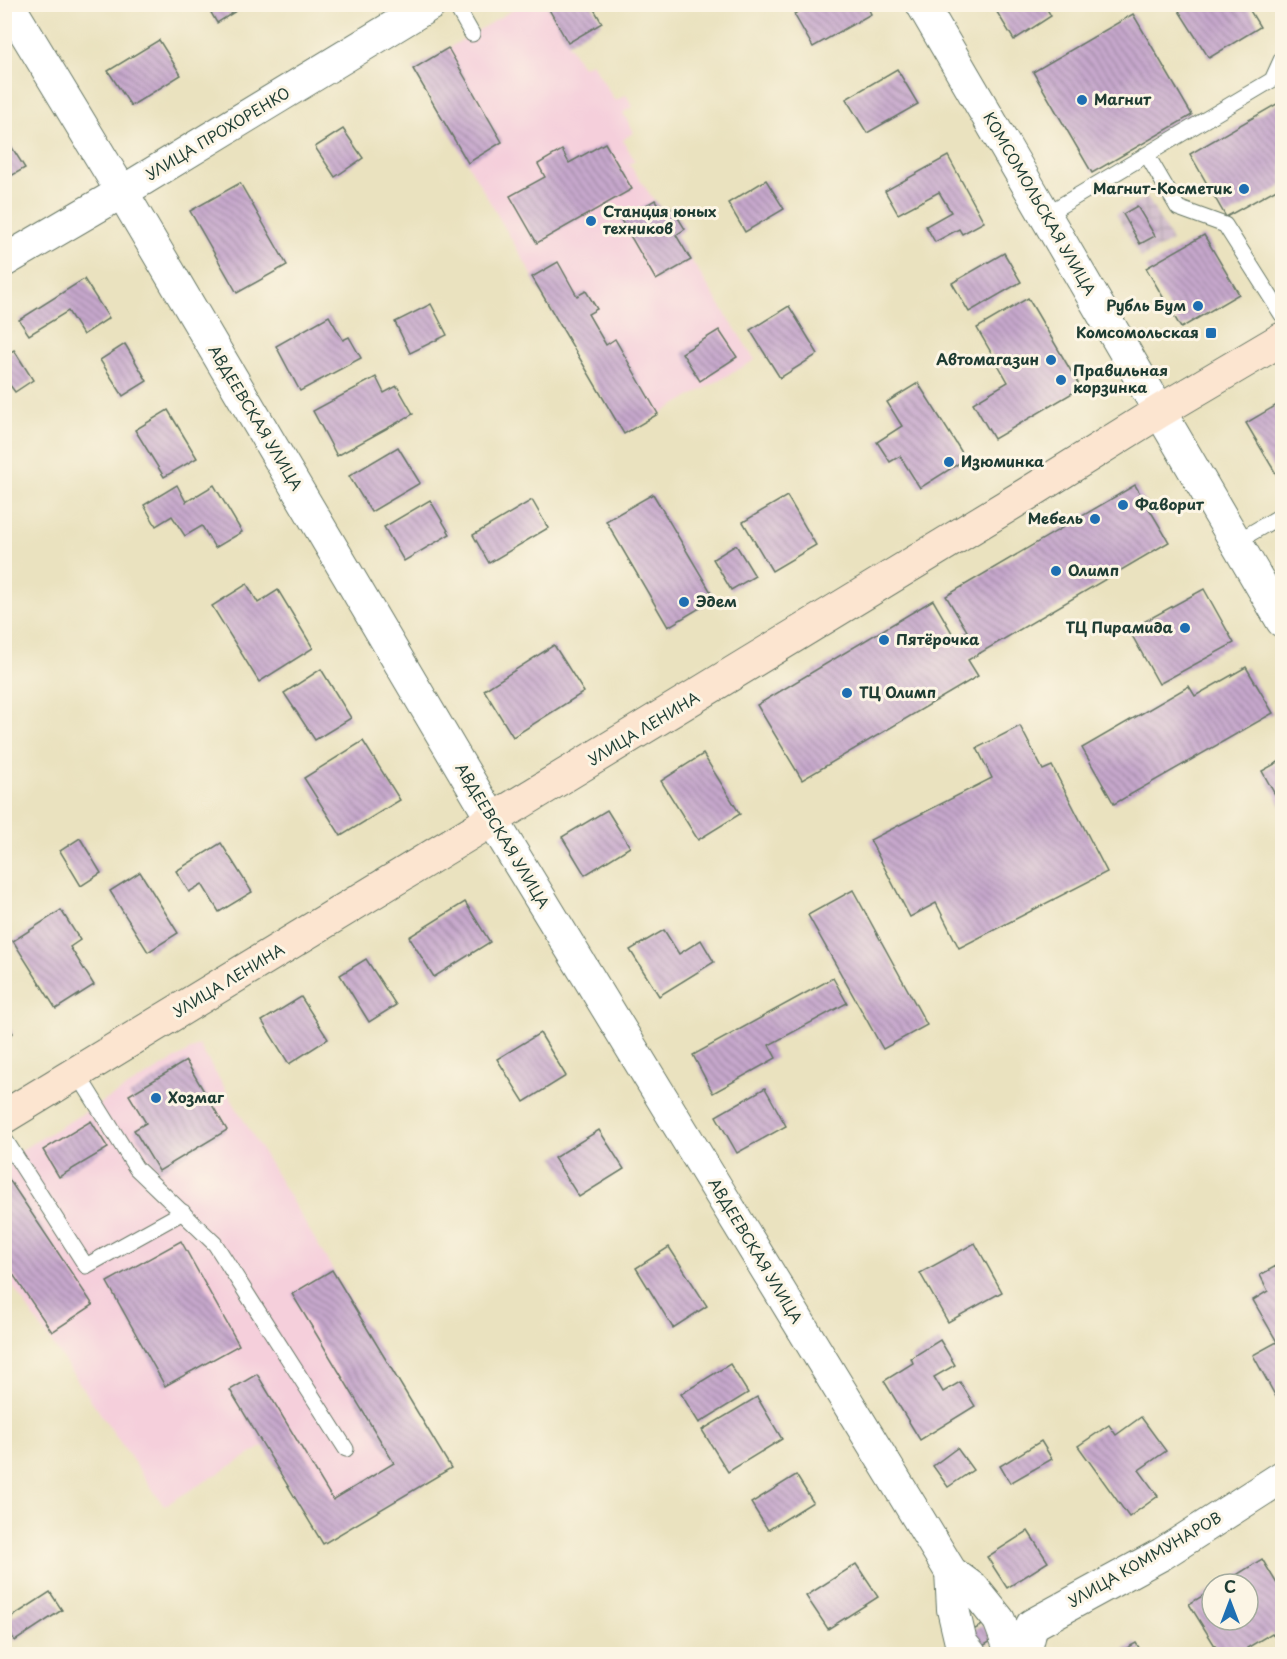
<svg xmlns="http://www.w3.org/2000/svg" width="1287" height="1659" viewBox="0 0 1287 1659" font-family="'Playpen Sans',sans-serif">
  <defs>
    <pattern id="industrial-grid" width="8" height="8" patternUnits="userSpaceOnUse" patternTransform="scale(1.5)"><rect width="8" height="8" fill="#d1bdcc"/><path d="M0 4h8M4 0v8" fill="none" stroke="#b3a3b0"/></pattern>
    <pattern id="building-back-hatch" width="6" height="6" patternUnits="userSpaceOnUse" patternTransform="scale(1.5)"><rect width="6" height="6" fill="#c6a7cc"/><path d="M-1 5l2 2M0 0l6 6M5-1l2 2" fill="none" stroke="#a089a6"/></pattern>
  </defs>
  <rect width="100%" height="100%" fill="#fcf5e5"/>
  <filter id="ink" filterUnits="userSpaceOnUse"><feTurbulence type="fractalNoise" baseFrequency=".0167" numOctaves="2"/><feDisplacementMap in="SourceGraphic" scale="12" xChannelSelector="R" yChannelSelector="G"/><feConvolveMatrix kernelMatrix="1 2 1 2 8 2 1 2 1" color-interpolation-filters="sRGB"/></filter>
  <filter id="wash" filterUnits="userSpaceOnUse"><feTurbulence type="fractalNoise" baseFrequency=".008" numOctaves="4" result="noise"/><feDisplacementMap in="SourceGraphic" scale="24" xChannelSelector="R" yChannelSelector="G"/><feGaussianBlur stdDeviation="1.35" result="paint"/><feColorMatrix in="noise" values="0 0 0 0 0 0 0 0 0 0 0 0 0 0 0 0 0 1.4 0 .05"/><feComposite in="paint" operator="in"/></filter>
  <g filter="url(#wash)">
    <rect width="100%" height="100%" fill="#eae2bf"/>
    <g fill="#f5cfdb">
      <polygon points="521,5 546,5 582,67 592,63 615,101 626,95 633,106 623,113 634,132 623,140 635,161 629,164 663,213 673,208 685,229 676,236 755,360 624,434 413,69"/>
      <polygon points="199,1045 451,1468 323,1544 264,1446 164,1506 5,1275 4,1160"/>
    </g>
    <polygon fill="url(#industrial-grid)" points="1147,197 1172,241 1141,258 1116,214"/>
    <g id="blocks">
      <g fill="url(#building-back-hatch)">
        <polygon points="206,4 247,4 217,23"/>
        <polygon points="546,4 591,4 602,23 568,43"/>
        <polygon points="811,4 866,4 871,14 813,47 794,14"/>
        <polygon points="992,4 1044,4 1051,16 1014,40"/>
        <polygon points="1190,4 1246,4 1260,27 1209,58 1179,11"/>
        <polygon points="1133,14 1192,115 1092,173 1033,72"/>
        <polygon points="159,40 181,75 131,106 108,71"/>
        <polygon points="448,48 502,142 468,163 413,69"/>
        <polygon points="897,69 918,104 867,133 846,99"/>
        <polygon points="1282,101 1282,186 1226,217 1190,154"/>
        <polygon points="343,129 363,158 335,177 315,147"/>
        <polygon points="4,135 25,168 4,180"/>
        <polygon points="605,143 632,189 537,243 510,196 545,177 538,164 562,150 569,163"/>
        <polygon points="948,156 984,222 962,234 959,229 935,242 926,226 951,212 939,192 898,214 885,191"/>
        <polygon points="766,180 784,209 745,232 728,203"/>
        <polygon points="240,183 287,265 237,293 190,211"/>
        <polygon points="655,200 663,213 672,208 685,229 676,235 691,260 656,280 621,220"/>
        <polygon points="1137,206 1155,236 1140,244 1123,214"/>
        <polygon points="1204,235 1239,294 1181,328 1146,268"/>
        <polygon points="1004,253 1021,282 969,312 952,283"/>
        <polygon points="558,262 577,296 586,291 597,309 588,314 606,345 615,339 658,414 624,434 532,277"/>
        <polygon points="84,279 109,318 83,335 68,311 29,335 19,320"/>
        <polygon points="1028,298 1081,388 994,439 973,403 1008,382 977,328"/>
        <polygon points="431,304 447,335 410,353 395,322"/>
        <polygon points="789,306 818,354 780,378 750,330"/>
        <polygon points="329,316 343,340 349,337 361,358 300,391 276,346"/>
        <polygon points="719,330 737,357 700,381 682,353"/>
        <polygon points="125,344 147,381 123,396 100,360"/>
        <polygon points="14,350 33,380 15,392 4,377 4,356"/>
        <polygon points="376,377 384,393 397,386 413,414 337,456 313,411"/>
        <polygon points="918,383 966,459 920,488 900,456 890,462 877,442 902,426 887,402"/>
        <polygon points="1282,402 1282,484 1246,423"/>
        <polygon points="168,410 197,458 164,477 135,430"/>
        <polygon points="398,447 420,483 371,512 349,476"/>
        <polygon points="177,485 186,502 214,485 242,532 215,548 202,526 185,536 172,516 156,526 144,505"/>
        <polygon points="1135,485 1169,542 968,660 978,676 802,780 757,705 933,600 955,638 967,631 946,596"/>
        <polygon points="653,494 715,599 668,627 606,521"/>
        <polygon points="787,496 816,545 772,571 743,522"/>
        <polygon points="430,500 450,534 404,561 384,527"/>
        <polygon points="532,500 548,528 489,563 473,535"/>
        <polygon points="736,545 755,576 731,590 713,559"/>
        <polygon points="247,584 258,603 278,590 313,648 259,682 212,606"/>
        <polygon points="1204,589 1234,643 1159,684 1129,630"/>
        <polygon points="554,645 584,692 513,737 484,690"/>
        <polygon points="1246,667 1273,713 1114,804 1082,748 1189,686 1195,696"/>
        <polygon points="321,669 351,718 315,740 284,693"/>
        <polygon points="1020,726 1043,770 1052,766 1107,872 959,948 936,903 910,917 870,840 992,778 977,748"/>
        <polygon points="363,741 400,800 341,836 304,778"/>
        <polygon points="703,754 740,814 698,840 661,781"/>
        <polygon points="1282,760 1282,807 1262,771"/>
        <polygon points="607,810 630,847 585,875 562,837"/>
        <polygon points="80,838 101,873 81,886 60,851"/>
        <polygon points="221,843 252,892 219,912 202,884 189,892 176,871"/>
        <polygon points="140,872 178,933 148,952 110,891"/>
        <polygon points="853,890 927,1025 883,1049 808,915"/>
        <polygon points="465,902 490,942 434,977 409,937"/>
        <polygon points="61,910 80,940 70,947 94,985 56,1009 13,941"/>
        <polygon points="664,930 679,954 701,940 714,962 659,996 630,950"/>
        <polygon points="366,959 396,1005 369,1022 340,975"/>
        <polygon points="833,978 847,1003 769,1045 776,1058 713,1093 693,1055"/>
        <polygon points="301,997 328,1039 289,1064 262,1021"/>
        <polygon points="4,1019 13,1033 4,1039"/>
        <polygon points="540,1033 566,1076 524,1102 497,1059"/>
        <polygon points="186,1061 227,1130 159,1171 134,1130 146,1123 129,1095"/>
        <polygon points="765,1088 786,1126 737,1153 716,1116"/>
        <polygon points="91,1121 108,1148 59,1177 43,1150"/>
        <polygon points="599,1130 624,1169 579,1197 554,1158"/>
        <polygon points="4,1172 93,1305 52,1332 4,1261"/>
        <polygon points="181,1241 239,1345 165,1386 107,1282"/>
        <polygon points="975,1243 1002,1292 948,1322 920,1273"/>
        <polygon points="669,1247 707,1306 673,1328 636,1268"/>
        <polygon points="1276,1266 1282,1277 1282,1408 1253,1355 1277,1342 1253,1300 1268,1291 1260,1275"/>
        <polygon points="332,1270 451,1468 323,1544 230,1390 257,1374 333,1500 394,1463 292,1294"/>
        <polygon points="940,1340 955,1365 934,1377 943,1392 960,1382 975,1406 920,1440 884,1381 913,1363 911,1358"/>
        <polygon points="730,1364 748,1393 699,1423 681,1394"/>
        <polygon points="757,1397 782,1439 728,1472 702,1430"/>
        <polygon points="1141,1417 1166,1451 1139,1470 1158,1496 1129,1517 1078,1446 1109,1425 1116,1435"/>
        <polygon points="1041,1441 1052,1459 1010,1483 1000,1466"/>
        <polygon points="957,1448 973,1470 948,1487 933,1466"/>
        <polygon points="796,1475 813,1502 768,1530 751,1503"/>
        <polygon points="1028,1531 1048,1562 1007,1588 987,1557"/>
        <polygon points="1262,1559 1282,1592 1282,1639 1278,1642 1272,1633 1247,1648 1251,1654 1220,1654 1189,1604 1212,1590 1212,1620 1248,1620 1248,1584 1222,1584"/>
        <polygon points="856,1564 878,1597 828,1629 806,1596"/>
        <polygon points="50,1592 62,1610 15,1641 4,1625 4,1622"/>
        <polygon points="984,1624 993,1640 976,1650 966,1634"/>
        <polygon points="1136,1643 1143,1654 1116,1654"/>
      </g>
    </g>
  </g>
  <g filter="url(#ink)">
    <use href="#blocks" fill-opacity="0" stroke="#667765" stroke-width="1.5"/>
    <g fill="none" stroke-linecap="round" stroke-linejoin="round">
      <g stroke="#667765" stroke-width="17">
        <g id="service">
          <polyline points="455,4 472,34"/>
          <polyline points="1147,155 1178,208 1225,225 1282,315"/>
          <polyline points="1045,215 1272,80 1282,58"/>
          <polyline points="1236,542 1282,515"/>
          <polyline points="77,1073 136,1168 215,1244 346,1449"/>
          <polyline points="4,1138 86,1266 183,1212"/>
        </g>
      </g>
      <g stroke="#667765" stroke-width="34">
        <g id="minor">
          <polyline points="8,4 122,192 493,821 951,1572 974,1589 999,1620 1012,1654"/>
          <polyline points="922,4 1282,621"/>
          <polyline points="4,261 122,192 431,4"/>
          <polyline points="951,1572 953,1609 961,1643 970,1654"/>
          <polyline points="1025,1654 1032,1625 1162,1554 1282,1477"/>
        </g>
      </g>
      <g stroke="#667765" stroke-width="35">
        <polyline id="secondary" points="4,1117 1027,494 1160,411 1282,339"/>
      </g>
      <use href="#service" stroke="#fff" stroke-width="15"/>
      <use href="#minor" stroke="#fff" stroke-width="32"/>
      <use href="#secondary" stroke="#fce5d0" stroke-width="33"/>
    </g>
  </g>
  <g fill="#1f6fb2" stroke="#fcf5e5" stroke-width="2">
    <circle cx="1082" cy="100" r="6"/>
    <circle cx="1244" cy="189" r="6"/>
    <circle cx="591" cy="221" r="6"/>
    <circle cx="1198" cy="306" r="6"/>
    <rect x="1205" y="327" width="12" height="12" rx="3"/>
    <circle cx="1051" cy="360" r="6"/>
    <circle cx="1061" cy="380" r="6"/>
    <circle cx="949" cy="462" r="6"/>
    <circle cx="1123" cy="505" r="6"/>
    <circle cx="1095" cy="519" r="6"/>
    <circle cx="1056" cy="571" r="6"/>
    <circle cx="684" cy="602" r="6"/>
    <circle cx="1185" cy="628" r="6"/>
    <circle cx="884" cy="640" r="6"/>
    <circle cx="847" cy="693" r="6"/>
    <circle cx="156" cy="1098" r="6"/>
  </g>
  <g text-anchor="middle" stroke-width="6" stroke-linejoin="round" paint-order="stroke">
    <g font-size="15" font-weight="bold" fill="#1f3d34" stroke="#fcf5e5" text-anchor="start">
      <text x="1094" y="105">Магнит</text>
      <text x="1232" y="194" text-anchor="end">Магнит-Косметик</text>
      <text x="603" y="217">Станция юных<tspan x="603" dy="17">техников</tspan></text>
      <text x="1186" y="311" text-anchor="end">Рубль Бум</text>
      <text x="1199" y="338" text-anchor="end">Комсомольская</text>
      <text x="1039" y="365" text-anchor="end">Автомагазин</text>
      <text x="1073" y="376">Правильная<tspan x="1073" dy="17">корзинка</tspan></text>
      <text x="961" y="467">Изюминка</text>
      <text x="1135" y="510">Фаворит</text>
      <text x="1083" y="524" text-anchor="end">Мебель</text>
      <text x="1068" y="576">Олимп</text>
      <text x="696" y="607">Эдем</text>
      <text x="1173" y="633" text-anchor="end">ТЦ Пирамида</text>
      <text x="896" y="645">Пятёрочка</text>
      <text x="859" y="698">ТЦ Олимп</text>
      <text x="168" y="1103">Хозмаг</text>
    </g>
    <g font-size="15" fill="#1f3d34" stroke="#fcf5e5">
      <text transform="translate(218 134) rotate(-31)" y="5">УЛИЦА ПРОХОРЕНКО</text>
      <text transform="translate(1039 204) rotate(60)" y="5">КОМСОМОЛЬСКАЯ УЛИЦА</text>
      <text transform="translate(255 418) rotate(59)" y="5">АВДЕЕВСКАЯ УЛИЦА</text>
      <text transform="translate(644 729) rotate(-31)" y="5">УЛИЦА ЛЕНИНА</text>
      <text transform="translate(502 836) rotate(59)" y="5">АВДЕЕВСКАЯ УЛИЦА</text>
      <text transform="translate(229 981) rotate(-31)" y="5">УЛИЦА ЛЕНИНА</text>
      <text transform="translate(755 1251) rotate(59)" y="5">АВДЕЕВСКАЯ УЛИЦА</text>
      <text transform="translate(1145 1560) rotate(-30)" y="5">УЛИЦА КОММУНАРОВ</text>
    </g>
  </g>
  <rect width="1287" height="1659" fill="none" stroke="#fcf5e5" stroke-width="24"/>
  <g transform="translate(1230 1602)"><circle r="28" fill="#fcf5e5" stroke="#a4ab9e" stroke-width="1.5"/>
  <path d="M0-4.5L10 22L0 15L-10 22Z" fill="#1f6fb2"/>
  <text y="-9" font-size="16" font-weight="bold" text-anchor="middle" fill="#1f3d34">С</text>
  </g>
</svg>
